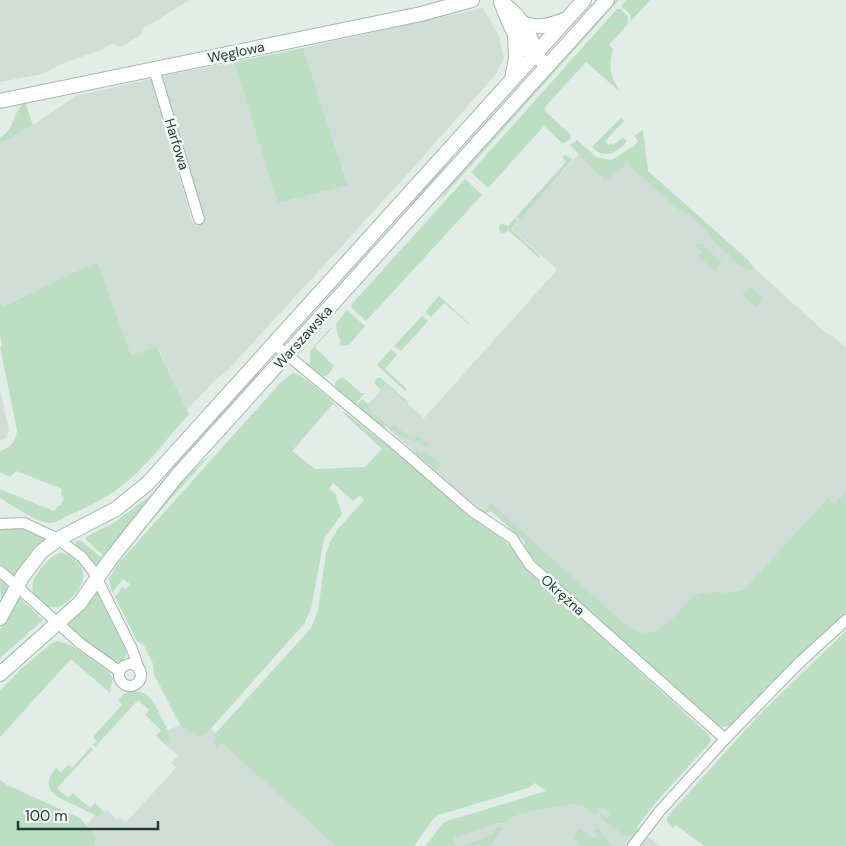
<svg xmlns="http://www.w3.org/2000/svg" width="846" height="846" viewBox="0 0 846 846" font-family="'DM Sans',sans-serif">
  <rect width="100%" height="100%" fill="#e3ede8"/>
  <g fill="#d1ddd7">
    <polygon points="0,0 190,0 142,29 141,35 120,47 113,43 101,50 58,65 43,74 0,82"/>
    <polygon points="483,8 499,36 504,58 496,74 403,179 228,370 213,382 187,410 158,347 131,355 97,263 1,307 0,300 0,144 33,125 75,96 151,79 193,224 203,220 162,76 234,62 279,203 348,184 303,48"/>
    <polygon points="583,149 609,175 622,163 647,160 648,171 749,261 753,267 827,334 834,337 846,348 846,491 750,598 665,677 535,550 491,511 487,508 483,513 365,408 386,384 424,418 557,270 512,229"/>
    <polygon points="0,390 9,430 6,438 0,441"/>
    <polygon points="180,725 188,732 197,733 197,736 206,734 211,729 340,846 95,846 95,837 87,824 95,815 101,815 107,810 118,820 121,818 126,822 176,768 171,763 178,755 166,745 169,741 168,730"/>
    <polygon points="586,790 660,846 426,846"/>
  </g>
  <g fill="#bcdec3">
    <polygon points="614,0 619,0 436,205 455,178"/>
    <polygon points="626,0 650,0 631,21 630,14 621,6"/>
    <path d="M617 9H620L628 16V24L609 45 613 49C608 69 610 74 620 92L586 62 545 107 546 112 570 134 571 138 566 142 562 143 544 126 488 188 471 172Z"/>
    <polygon points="303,48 348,185 278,203 234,62"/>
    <polygon points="529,71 528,73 454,155 430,188 401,219 419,192"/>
    <path d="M25 102 33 125 0 144V138C16 128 12 112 25 102Z"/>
    <path d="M621 118 624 121 605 141 609 145 611 143 613 145 622 138 626 140V143C616 153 604 160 592 147Z"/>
    <polygon points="643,130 648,171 749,261 753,267 751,270 739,265 713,240 706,230 692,217 678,209 627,163 608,180 604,180 570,145 577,140 596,157 611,160 634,146 638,141 634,136"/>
    <polygon points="565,155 573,159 520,220 516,217 566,162 562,157"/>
    <polygon points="465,179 482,195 366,321 352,308 351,305"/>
    <polygon points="515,218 518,221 511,229 540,256 539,258 508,230 504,234 500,233 499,227 501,223 508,226"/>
    <polygon points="702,244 722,263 715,271 698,256 702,252 696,246 692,249 696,245"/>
    <path d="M97 262 131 355 157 347 189 414C167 438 146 468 120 487 105 499 86 508 69 515 61 518 57 524 48 523 33 521 13 505 0 498V489L54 511 58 506 61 505 64 498 61 495 62 489 16 471 10 477 0 472V451C11 448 16 441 17 430L0 347 2 346 0 335V300L2 307Z"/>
    <polygon points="750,287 761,296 762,299 756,307 742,295"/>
    <polygon points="439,296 470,324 470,325 444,303 431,317 425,312"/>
    <polygon points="347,310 365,326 349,345 342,346 339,344 341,341 337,333 336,324"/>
    <polygon points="422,316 428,321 401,351 394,346"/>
    <polygon points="331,327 331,329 315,347 334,366 328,375 322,377 307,365 310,363 310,351"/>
    <polygon points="391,349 397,355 385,369 407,389 405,391 378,366 377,365"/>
    <polygon points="257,371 261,375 106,556 104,556 86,540 86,537 115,522 151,495 189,447"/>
    <path d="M293 373C304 376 328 396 337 406V407L333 404 292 451 315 469 365 467 382 449 342 412H345L403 458 469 516 505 541 511 547 526 568 709 735 711 740 708 745 657 801 636 828 638 830 634 835 625 836 599 817 601 814 607 818 611 813 603 806 596 815 583 805 573 804 522 813 511 818 507 823H497L453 838 456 846H426L442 824 447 821 546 791 535 783 528 788 439 815 434 818 414 846H336L221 742 216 747 214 742 217 738 214 735 311 628 318 611 326 553 330 542 338 529 364 500 360 495 353 501 333 483 329 489 337 495 336 497 342 514 324 539 311 609 304 624 206 734 197 737V733L188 732 180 725 154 674 153 664 144 645 137 641 115 597 122 587 126 589 130 584 123 579 112 593 109 579 116 566 282 381Z"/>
    <path d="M341 378H344L361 393H365L356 403 357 404 362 399 370 406 368 407 372 411 371 412 391 428 399 419 395 425 411 439 414 440 418 436 432 448 397 434 387 426 383 427 336 389C334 384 336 380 341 378Z"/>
    <polygon points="377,378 381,378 408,402 408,404 386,384 381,390 374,383"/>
    <polygon points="411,449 434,458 441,464 435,470"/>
    <polygon points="212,453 120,556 180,482"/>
    <path d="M846 491V613L731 725 724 727 716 725 665 677 664 678 535 561 524 547 525 542 491 511 486 513H483L491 503 614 615C621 620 628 628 636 631 657 639 672 619 684 606 689 602 693 595 699 594 714 590 731 596 745 589L828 498 834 504Z"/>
    <polygon points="0,527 22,529 46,540 15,577 0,565"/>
    <polygon points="80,540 102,558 102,561 98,566 76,545 75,542"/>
    <path d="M61 553C67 554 71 555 75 560 78 563 82 567 83 573 86 588 61 616 45 605 27 593 30 581 43 566 48 560 53 555 61 553Z"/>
    <polygon points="0,579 10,587 2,602 1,600"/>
    <path d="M96 592H97L126 650V656L121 662C104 662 80 635 67 624L86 606Z"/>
    <polygon points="18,596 43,620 0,658 0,629"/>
    <path d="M846 631V846H704L676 825 673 828C669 824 665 822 668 816L759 715Z"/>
    <polygon points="58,641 71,645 109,672 113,678 110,693 71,659 0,737 0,691 21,669 52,643"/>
    <polygon points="133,690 146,694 153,701 169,733 169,741 166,745 156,736 161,730 145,715 149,710 138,700 95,747 93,745 97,741 93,737 122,705 118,700 124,694"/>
    <path d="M91 747 93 749 57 788 68 798 73 793 90 808 95 803 105 813 99 816C91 814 84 810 77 806 59 798 37 790 56 768L61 772 68 765 72 768Z"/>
    <polygon points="0,780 7,785 80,818 92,831 95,838 95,846 0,846"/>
    <polygon points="498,827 503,828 490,846 462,846 492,835"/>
    <polygon points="579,828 594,839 597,835 594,832 597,828 601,831 612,846 577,846 579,843 573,838"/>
  </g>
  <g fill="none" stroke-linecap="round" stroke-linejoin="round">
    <g stroke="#a5b5af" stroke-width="12">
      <g id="street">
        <polyline points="154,69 199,219"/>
        <polyline points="274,344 396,445 472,511 512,538 530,565 725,739 798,664 846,620"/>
        <polyline points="0,524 24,523 58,539 82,557 93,571 132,649 140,672"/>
        <polyline points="0,571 81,644 119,671"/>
        <circle cx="130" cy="675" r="11"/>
        <polyline points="633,846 659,812 725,739"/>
      </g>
    </g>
    <g stroke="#a1b9af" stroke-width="16">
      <g id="secondary">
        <path d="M501 2C507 17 514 37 525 48 530 53 536 56 541 60"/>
        <path d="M505 5C521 17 532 35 535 54"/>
        <path d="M522 23C538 29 549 26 564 20"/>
        <polyline points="512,79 516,58 515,34"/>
        <polyline points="0,101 421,14 472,0"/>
        <polyline points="0,618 22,577 41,552 58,539 116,509 148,483 584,0"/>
        <polyline points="0,674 80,603 109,561 176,477 607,0"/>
      </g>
    </g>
    <use href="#street" stroke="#fff" stroke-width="10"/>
    <use href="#secondary" stroke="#fff" stroke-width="14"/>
  </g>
  <g text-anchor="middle" stroke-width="5" stroke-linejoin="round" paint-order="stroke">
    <g font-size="14" fill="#223e35" stroke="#f3f9f6">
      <text transform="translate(236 52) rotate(-12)" y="5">Węglowa</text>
      <text transform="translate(177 144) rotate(73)" y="5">Harfowa</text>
      <text transform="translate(303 337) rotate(-48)" y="5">Warszawska</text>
      <text transform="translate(563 595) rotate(42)" y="5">Okrężna</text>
    </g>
  </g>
  <path d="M18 821v8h140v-8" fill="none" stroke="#223e35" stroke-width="2.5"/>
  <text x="25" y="821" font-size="15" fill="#223e35" stroke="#f3f9f6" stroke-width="4" paint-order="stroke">100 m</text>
</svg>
